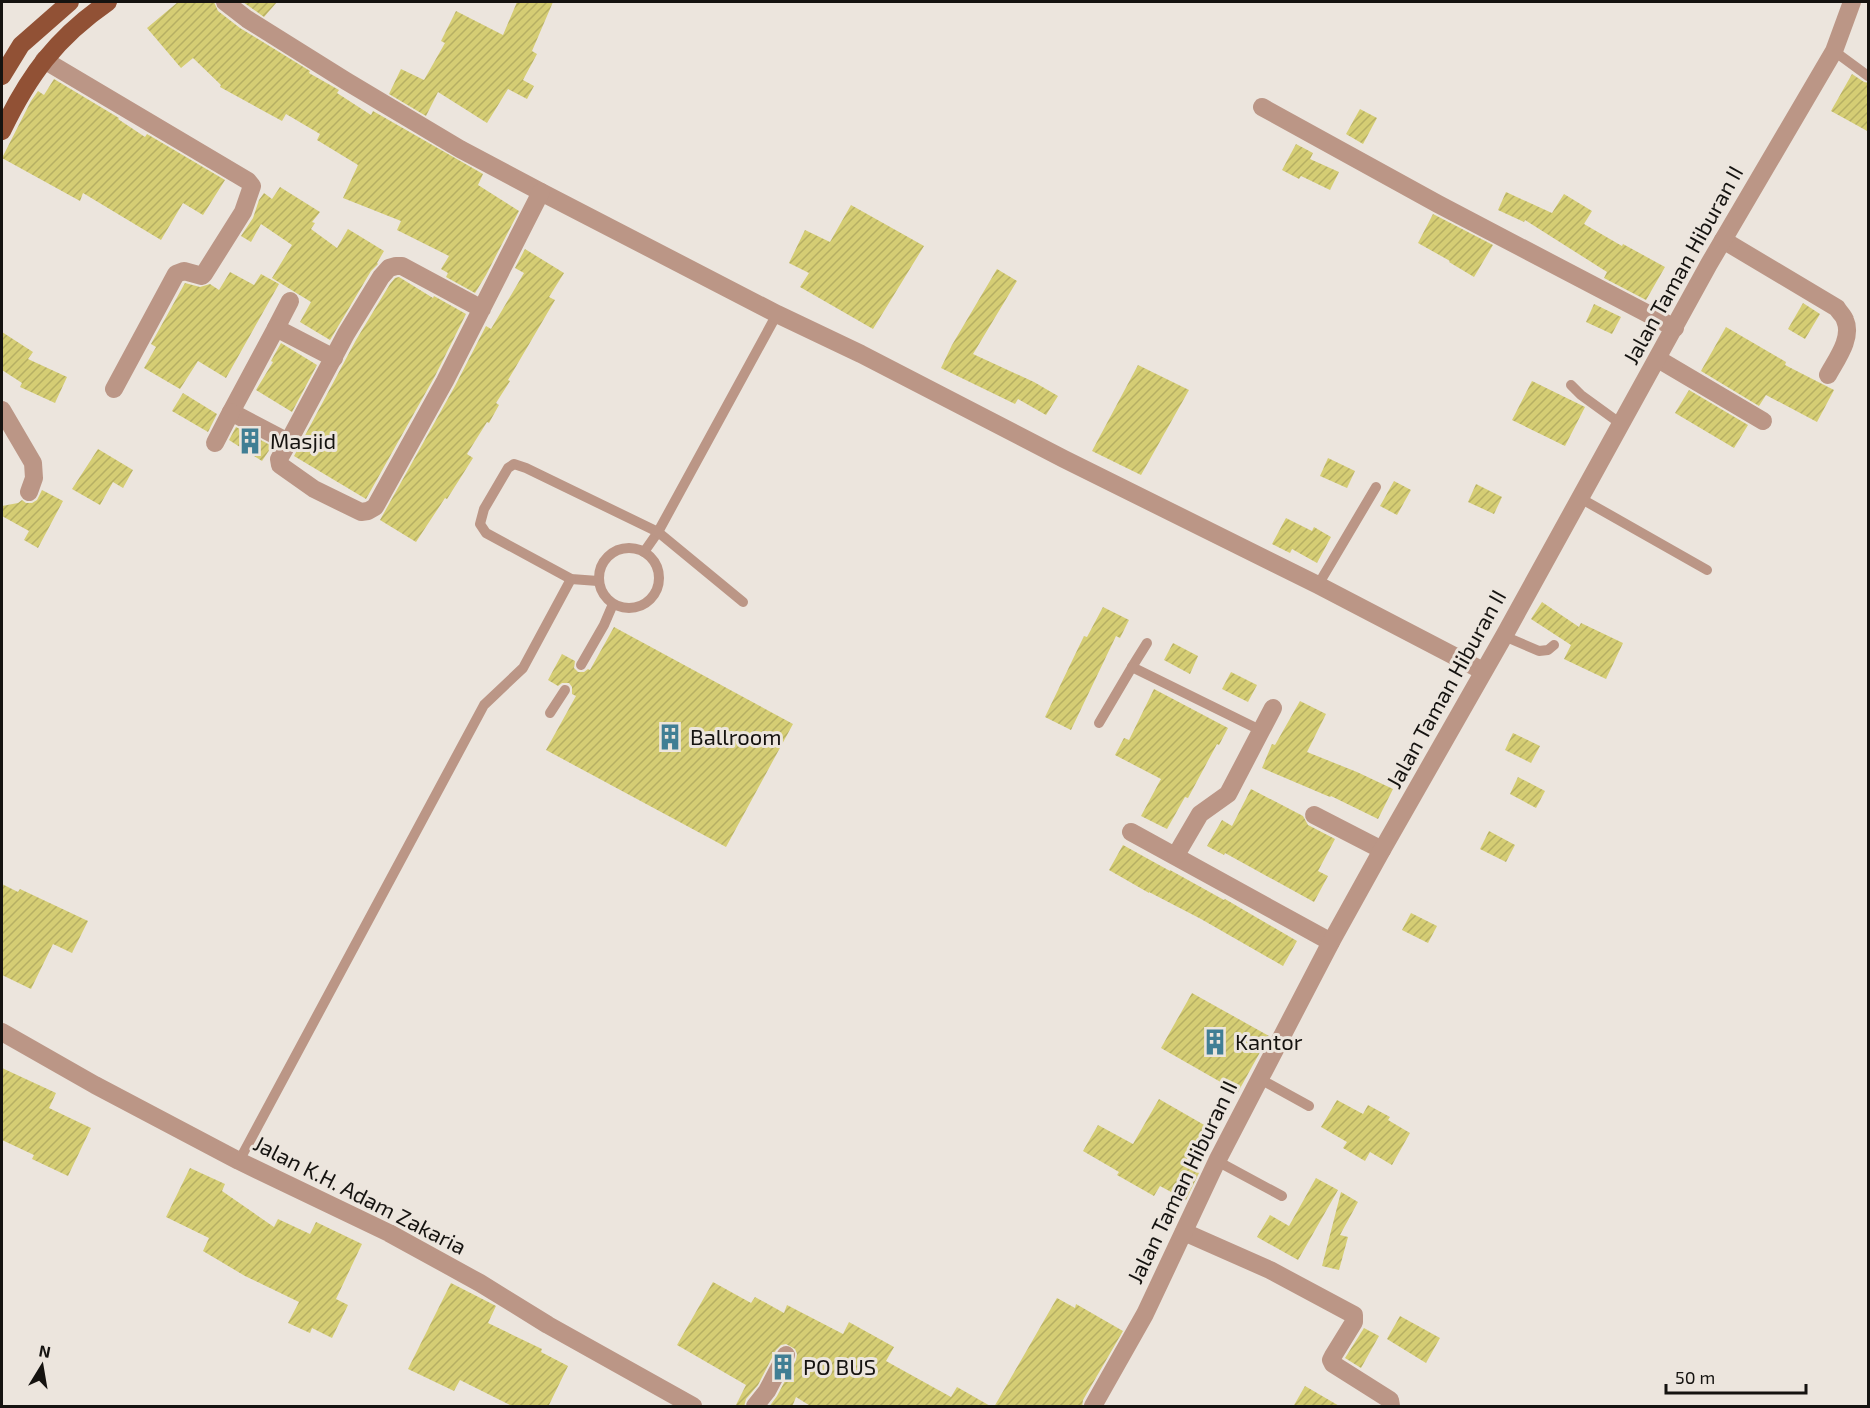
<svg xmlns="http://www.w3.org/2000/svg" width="1870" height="1408" viewBox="0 0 1870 1408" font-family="'Exo 2',sans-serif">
  <defs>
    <pattern id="building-hatch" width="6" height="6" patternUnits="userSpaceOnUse" patternTransform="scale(1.5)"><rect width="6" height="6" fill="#d5cd74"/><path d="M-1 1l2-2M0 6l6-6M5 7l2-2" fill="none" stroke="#b6af63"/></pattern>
  </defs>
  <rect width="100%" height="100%" fill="#ece5dd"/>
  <g fill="url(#building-hatch)">
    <polygon points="178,2 214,2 218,11 240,28 310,71 309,73 339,90 337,93 371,115 373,111 483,174 478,185 519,211 486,275 475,293 446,277 448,273 441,269 449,256 397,230 401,221 343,198 358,165 317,140 320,134 286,114 282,121 220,87 221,85 193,58 181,68 147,28"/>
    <polygon points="243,2 277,2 264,17"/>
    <polygon points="517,2 553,2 532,51 537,54 523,80 534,86 527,99 508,89 487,123 438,92 426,116 389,94 401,69 424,80 445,43 441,41 456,11 503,35"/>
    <polygon points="1852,74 1864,82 1869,83 1869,132 1831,111"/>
    <polygon points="54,79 119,118 118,119 145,137 147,134 225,180 203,215 183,203 161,240 83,193 80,201 2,158 31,101 38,91 44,95"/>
    <polygon points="1360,109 1377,118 1363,144 1346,134"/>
    <polygon points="1296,144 1313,153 1310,159 1339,172 1330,190 1301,176 1299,179 1282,170"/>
    <polygon points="280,187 320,212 312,222 315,223 311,229 337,248 348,229 384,251 377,263 378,264 371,271 330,340 300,322 311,302 272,278 292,245 261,224 251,242 241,236 253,218 259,200 264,193 272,199"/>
    <polygon points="1506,192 1552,213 1564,194 1592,211 1584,224 1622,246 1623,244 1665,267 1646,300 1604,278 1607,272 1525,220 1524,222 1498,210"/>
    <polygon points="851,205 924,246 873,329 800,287 809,273 789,263 805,230 830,242"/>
    <polygon points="1433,214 1493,245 1474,277 1449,262 1450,261 1418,243"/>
    <polygon points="525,249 564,273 549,297 555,300 508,380 510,381 496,403 499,405 489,423 487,422 467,454 473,458 447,499 445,498 416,542 380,520 455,386 486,326 491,329 524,273 515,268"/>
    <polygon points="997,269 1017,281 973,354 1034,382 1058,396 1046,415 1018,399 1015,404 941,368 952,345"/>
    <polygon points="230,272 254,285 261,274 279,284 226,378 198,361 180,389 144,368 156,347 151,344 185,283 200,287 210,284 219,290"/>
    <polygon points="399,277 433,298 434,296 466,314 435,376 366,499 294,456 356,340 390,284 395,278"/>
    <polygon points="1803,303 1820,314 1805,339 1788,329"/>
    <polygon points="1594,304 1621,317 1612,334 1586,322"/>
    <polygon points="1726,327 1786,362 1785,365 1834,390 1817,422 1766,395 1759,406 1701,371"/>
    <polygon points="2,332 33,352 28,359 67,377 55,403 20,387 22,383 2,370"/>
    <polygon points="281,343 317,365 292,412 256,390 273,362 271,361"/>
    <polygon points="1138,365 1189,390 1141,475 1092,451"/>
    <polygon points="1532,381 1585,407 1565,446 1512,420"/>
    <polygon points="1689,390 1748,425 1734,448 1675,413"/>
    <polygon points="183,393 217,414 208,432 172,411"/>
    <polygon points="236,427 272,446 262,461 229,440"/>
    <polygon points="98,449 133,470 123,488 113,482 100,505 72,489"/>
    <polygon points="1328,458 1355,471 1347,488 1320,476"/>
    <polygon points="1394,481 1411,490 1397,515 1380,506"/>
    <polygon points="1476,484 1502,497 1494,514 1468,502"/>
    <polygon points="42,490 63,501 38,548 24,540 29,531 2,516 2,506 18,503 22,500 26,503 32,503 37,500"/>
    <polygon points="1286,518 1312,531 1314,527 1331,537 1317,563 1292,549 1290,553 1272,544"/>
    <polygon points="1542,602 1579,627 1581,623 1623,643 1606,679 1564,659 1571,645 1531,619"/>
    <polygon points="1103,607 1129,620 1120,638 1116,636 1071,730 1045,717 1084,636 1087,637"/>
    <polygon points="614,627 793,724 726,847 546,750 576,696 572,694 572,687 569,683 562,683 558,686 548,680 562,654 575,661 574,668 578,672 584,672 588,669 590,670"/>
    <polygon points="1173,643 1198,656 1190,674 1164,660"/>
    <polygon points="1231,672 1257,685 1248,702 1222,689"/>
    <polygon points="1154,689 1228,728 1219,745 1217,744 1188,798 1185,797 1167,829 1141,816 1161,779 1115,755 1124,738 1129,740"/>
    <polygon points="1300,701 1326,714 1307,752 1357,772 1393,789 1378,819 1331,796 1330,797 1262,768 1272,744 1275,745"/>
    <polygon points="1513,733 1540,746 1531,763 1505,750"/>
    <polygon points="1518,777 1545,791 1536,808 1510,794"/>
    <polygon points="1251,789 1303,816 1308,825 1335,839 1318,871 1328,876 1314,902 1225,853 1224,855 1207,846 1222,820 1232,826"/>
    <polygon points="1489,831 1515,845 1506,862 1480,849"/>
    <polygon points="1123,845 1170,871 1170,870 1224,900 1225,899 1297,941 1283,966 1201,919 1149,892 1149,893 1109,870"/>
    <polygon points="2,884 18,892 20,889 88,921 72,953 53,944 31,989 2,975"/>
    <polygon points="1411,913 1437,926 1428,943 1402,930"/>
    <polygon points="1192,993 1269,1036 1238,1092 1161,1048"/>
    <polygon points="2,1068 56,1093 49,1108 91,1128 68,1176 32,1159 34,1155 2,1140"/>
    <polygon points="1159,1099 1206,1126 1184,1164 1199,1173 1186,1200 1160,1186 1154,1196 1117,1175 1119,1172 1083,1151 1098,1125 1133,1144"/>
    <polygon points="1337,1100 1363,1114 1368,1105 1390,1117 1388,1120 1410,1133 1392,1165 1370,1152 1365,1161 1343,1148 1347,1142 1321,1127"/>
    <polygon points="190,1168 225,1184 222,1191 274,1227 278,1219 310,1234 316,1222 362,1244 336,1299 348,1305 332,1338 312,1328 310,1333 288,1323 299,1302 245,1276 203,1251 209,1238 166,1217"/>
    <polygon points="1316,1178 1338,1190 1298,1260 1257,1237 1270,1215 1289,1226"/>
    <polygon points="1341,1192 1358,1202 1340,1235 1348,1237 1339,1270 1322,1266"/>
    <polygon points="713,1282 751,1303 755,1297 784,1313 787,1305 843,1334 849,1322 894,1347 886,1361 951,1397 957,1387 992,1407 812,1407 796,1397 792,1407 769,1407 777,1396 796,1360 797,1354 795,1349 786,1344 781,1345 776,1350 758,1385 746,1399 744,1407 735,1407 746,1385 677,1345"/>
    <polygon points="451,1283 496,1306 488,1323 542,1349 541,1352 568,1366 548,1407 514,1407 460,1380 454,1391 408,1369"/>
    <polygon points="1057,1298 1075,1308 1076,1304 1123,1331 1083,1400 1082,1407 994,1407"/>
    <polygon points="1400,1316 1440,1338 1426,1363 1387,1339"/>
    <polygon points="1364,1328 1379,1336 1361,1368 1345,1358"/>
    <polygon points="1305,1386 1341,1407 1293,1407"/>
  </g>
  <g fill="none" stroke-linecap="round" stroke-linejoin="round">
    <g stroke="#bb9686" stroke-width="10">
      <polyline points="1834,51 1868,76"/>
      <polyline points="1571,385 1581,395 1621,424"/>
      <polyline points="1580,498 1707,570"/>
      <circle cx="629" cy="578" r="30"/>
      <polyline points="644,552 658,532 777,314"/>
      <polyline points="598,581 571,579 486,533 480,524 484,509 508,468 514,464 526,468 658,532 743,602"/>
      <polyline points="1318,585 1376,487"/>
      <polyline points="1504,636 1539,651 1548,650 1554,645"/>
      <polyline points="1147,643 1132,667 1262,731"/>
      <polyline points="581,665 604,625 613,604"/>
      <polyline points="550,713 565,690"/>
      <polyline points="1099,723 1132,667"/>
      <polyline points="1260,1079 1309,1106"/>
      <polyline points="239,1161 484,705 523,668 571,579"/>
      <polyline points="1217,1161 1282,1196"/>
    </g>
    <g stroke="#bb9686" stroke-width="18">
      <polyline points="225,2 247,19 346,81 460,149 541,192 777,314 861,354 1064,459 1318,585 1483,671"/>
      <polyline points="44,60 248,181 252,186 243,212 204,274 202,276 184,271 176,274 114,389"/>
      <polyline points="1262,107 1438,204 1675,328"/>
      <path d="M1723 240 1837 308C1839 312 1844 316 1845 320 1853 338 1836 360 1828 375"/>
      <polyline points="482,309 402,266 396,266 389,268 381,277 346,334 284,450 279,459 280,465 314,489 361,512 368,511 375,507 445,381 541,192"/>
      <polyline points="276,328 290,301"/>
      <polyline points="1658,359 1763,421"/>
      <polyline points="2,410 33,463 34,478 29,492"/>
      <polyline points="288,442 231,412 276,328 334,358"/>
      <polyline points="215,443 231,412"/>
      <polyline points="1314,815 1382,850"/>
      <polyline points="1131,832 1331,942"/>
      <polyline points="1176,855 1200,814 1228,794 1273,708"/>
      <polyline points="2,1032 95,1085 239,1161 389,1233 480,1283 548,1325 693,1406"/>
      <polyline points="1184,1232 1270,1270 1354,1315 1354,1322 1333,1356 1331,1360 1333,1364 1390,1400 1391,1406"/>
      <polyline points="755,1406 767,1391 786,1355"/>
      <polyline points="1093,1406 1145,1314 1217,1161 1331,942 1382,850 1504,636 1709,264 1834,51 1852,2"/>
    </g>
    <g stroke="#915135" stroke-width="18">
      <polyline points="2,76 21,45 70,2"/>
      <path d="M2 131C29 75 56 38 108 2"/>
    </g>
  </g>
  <defs>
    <g id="building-bare" transform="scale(2.07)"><path d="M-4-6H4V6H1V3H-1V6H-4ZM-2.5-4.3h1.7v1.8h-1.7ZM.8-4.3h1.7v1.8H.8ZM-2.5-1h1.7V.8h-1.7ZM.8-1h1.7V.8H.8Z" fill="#407e94" stroke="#ece5dd" stroke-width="2.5" paint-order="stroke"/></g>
  </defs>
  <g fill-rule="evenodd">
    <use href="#building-bare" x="250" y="441"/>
    <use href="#building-bare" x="670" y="737"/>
    <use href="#building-bare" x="1215" y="1042"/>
    <use href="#building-bare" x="783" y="1367"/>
  </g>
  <g text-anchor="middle" stroke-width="6" stroke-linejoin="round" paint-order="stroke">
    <g font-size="22" fill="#151310" stroke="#ece5dd">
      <text transform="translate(1683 265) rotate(-61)" y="8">Jalan Taman Hiburan II</text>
      <text transform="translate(1446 689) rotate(-61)" y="8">Jalan Taman Hiburan II</text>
      <text transform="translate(1182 1182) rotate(-64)" y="8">Jalan Taman Hiburan II</text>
      <text transform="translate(360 1195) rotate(27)" y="8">Jalan K.H. Adam Zakaria</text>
    </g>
    <g font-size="22" fill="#151310" stroke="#ece5dd" text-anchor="start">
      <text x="270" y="449">Masjid</text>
      <text x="690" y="745">Ballroom</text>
      <text x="1235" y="1050">Kantor</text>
      <text x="803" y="1375">PO BUS</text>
    </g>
  </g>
  <rect width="1870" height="1408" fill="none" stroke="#151310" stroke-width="6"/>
  <g transform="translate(42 1366) rotate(11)" stroke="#ece5dd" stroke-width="4.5" paint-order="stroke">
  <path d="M0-4.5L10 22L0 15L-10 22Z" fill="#151310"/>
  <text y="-9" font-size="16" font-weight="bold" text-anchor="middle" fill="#151310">N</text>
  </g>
  <path d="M1666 1384v9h140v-9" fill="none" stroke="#151310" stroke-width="3"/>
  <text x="1675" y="1384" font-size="18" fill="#151310" stroke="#ece5dd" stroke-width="4.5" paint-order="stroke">50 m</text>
</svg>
